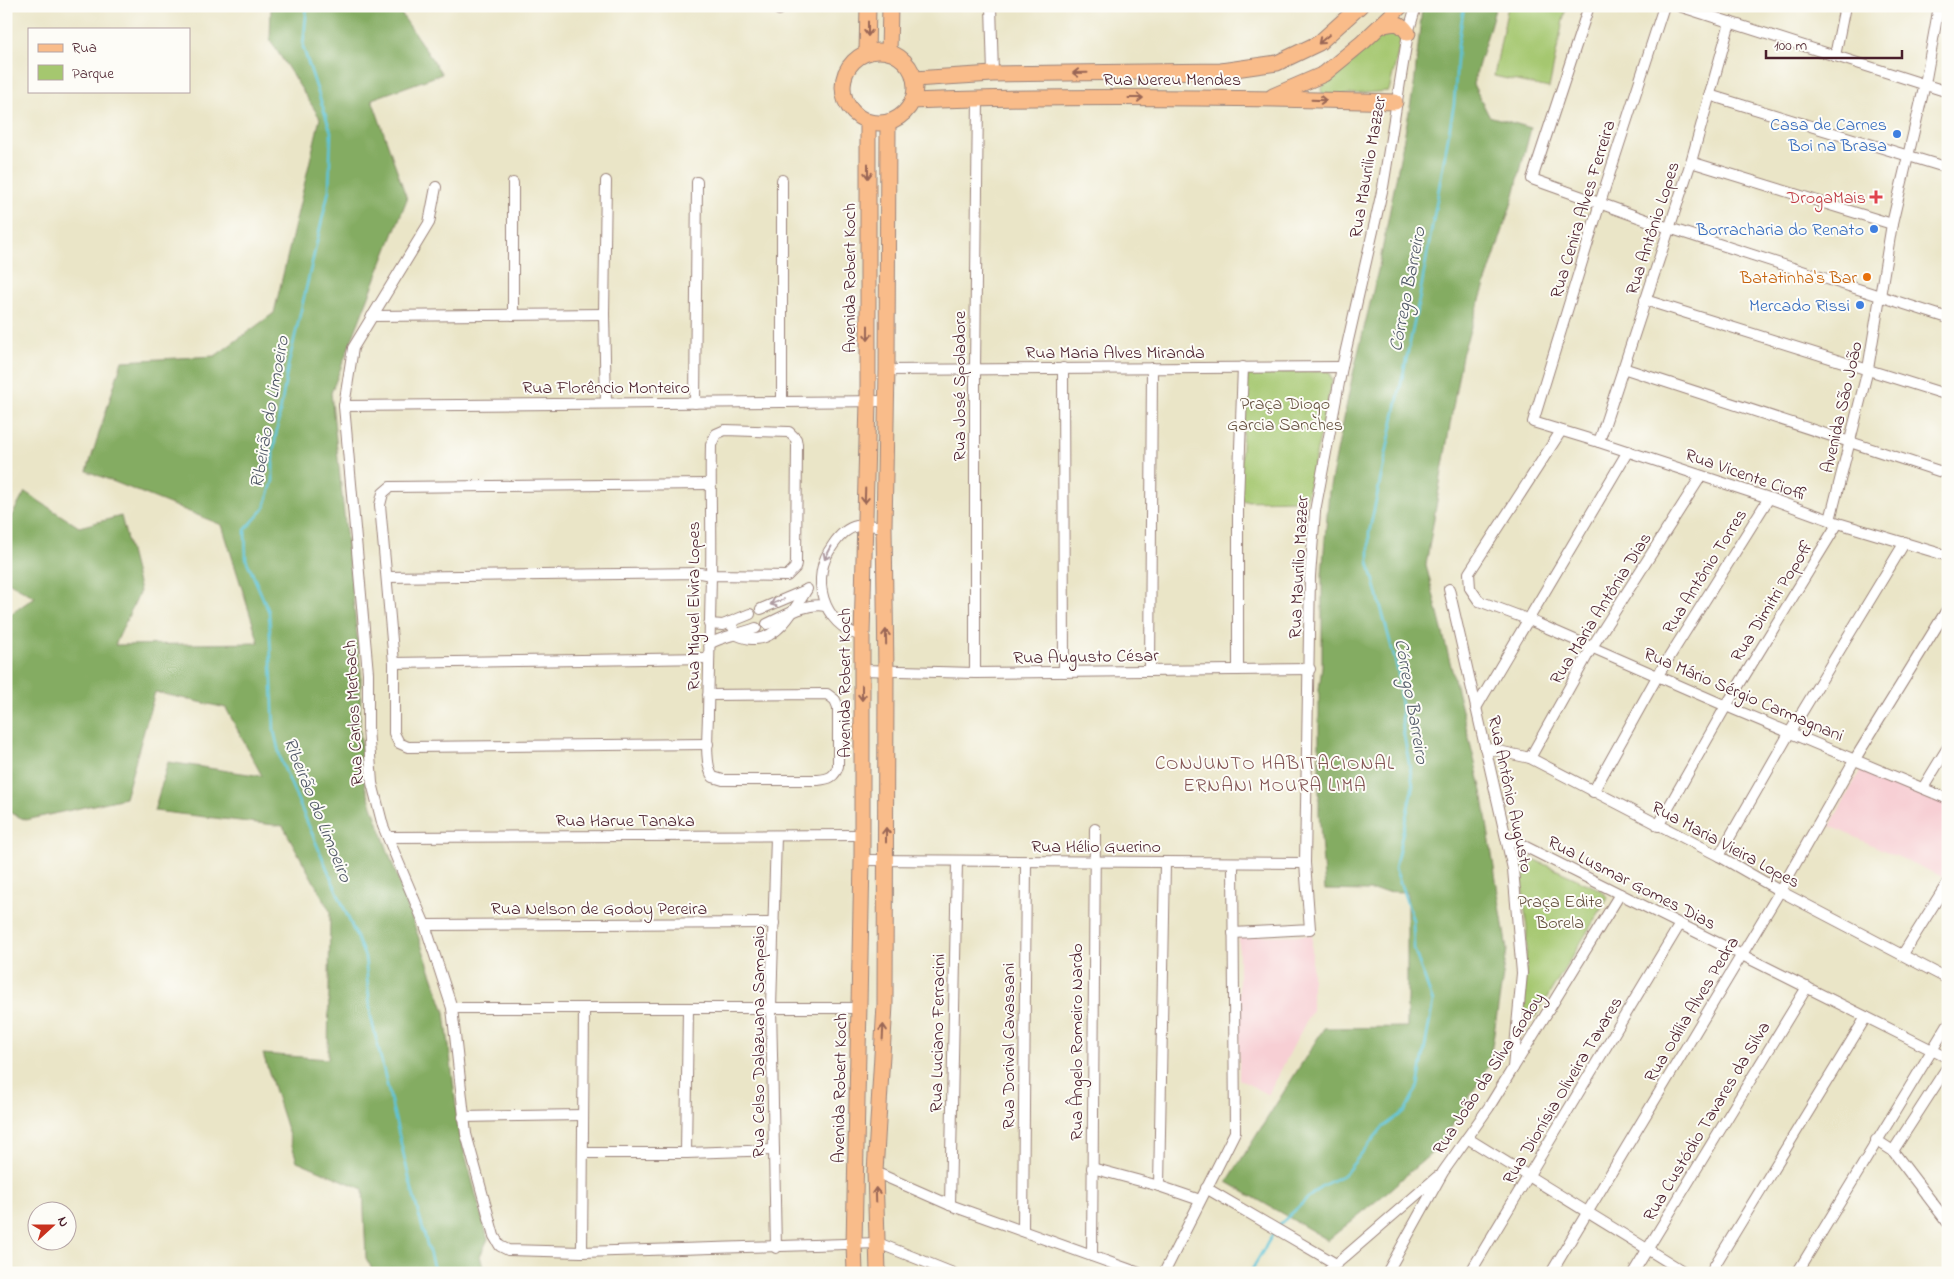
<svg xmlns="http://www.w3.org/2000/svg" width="1954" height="1279" viewBox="0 0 1954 1279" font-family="'Indie Flower',sans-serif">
  <rect width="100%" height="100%" fill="#fdfcf7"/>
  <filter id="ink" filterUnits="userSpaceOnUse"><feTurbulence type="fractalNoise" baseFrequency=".02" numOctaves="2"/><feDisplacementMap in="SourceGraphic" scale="10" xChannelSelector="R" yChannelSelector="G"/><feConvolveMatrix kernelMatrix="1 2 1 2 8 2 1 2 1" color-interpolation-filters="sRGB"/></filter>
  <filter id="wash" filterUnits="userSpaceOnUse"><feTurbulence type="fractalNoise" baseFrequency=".0096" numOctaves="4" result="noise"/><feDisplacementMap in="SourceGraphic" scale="20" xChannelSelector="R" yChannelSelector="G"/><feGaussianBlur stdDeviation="1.12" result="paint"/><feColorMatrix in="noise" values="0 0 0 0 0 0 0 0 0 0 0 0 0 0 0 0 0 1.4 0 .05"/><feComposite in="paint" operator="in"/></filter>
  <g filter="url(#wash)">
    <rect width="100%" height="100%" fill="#eae5c7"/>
    <g fill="#f7cfd4">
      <polygon points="1861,769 1948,804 1948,875 1945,878 1830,826"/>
      <polygon points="1312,935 1312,1010 1268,1095 1239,1079 1239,936"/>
    </g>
    <g fill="#a5c76f" stroke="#78734d">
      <polygon points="1508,6 1566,6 1549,88 1494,76"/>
      <polygon points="1388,27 1403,31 1389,91 1328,96 1322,93 1321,89 1324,84 1346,68"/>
      <polygon points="1329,371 1332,382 1306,500 1238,501 1247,373"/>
      <polygon points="1524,855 1601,890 1608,898 1535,1017 1526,1014 1524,1009 1527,929 1519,858"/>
    </g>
    <g fill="#84ac62" stroke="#676646">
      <polygon points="271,6 396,6 442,74 372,99 407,199 331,393 361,672 360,730 365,786 445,1012 459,1132 488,1239 480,1256 485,1273 374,1273 366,1258 363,1189 297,1161 263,1054 328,1059 330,911 283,826 154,811 168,762 262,776 226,708 155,692 125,798 26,820 6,811 6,617 35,597 6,581 6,526 25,492 79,527 121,516 140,591 115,645 259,643 222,525 87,471 122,361 215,356 274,313 320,118 270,40"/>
      <polygon points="1496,6 1473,84 1489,116 1531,128 1513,199 1462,355 1426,565 1482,791 1507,950 1489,1065 1440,1146 1380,1198 1328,1240 1227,1182 1324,1028 1407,1027 1407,892 1325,890 1319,813 1319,689 1322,666 1322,575 1329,491 1352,378 1379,266 1414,86 1422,7"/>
    </g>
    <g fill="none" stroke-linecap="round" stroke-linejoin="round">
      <g stroke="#5dc5da" stroke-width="2.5">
        <polyline points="307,6 303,47 331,132 329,190 288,366 273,453 273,481 264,509 245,530 246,559 269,612 274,731 281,761 365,957 371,1017 412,1190 435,1273"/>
        <polyline points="1277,1227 1320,1187 1345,1174 1382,1128 1405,1111 1418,1086 1433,1002 1414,949 1413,920 1395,868 1413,785 1403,730 1398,672 1369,562 1369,533 1419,300 1454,104 1458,45 1464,6"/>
        <polyline points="1250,1273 1274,1232"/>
      </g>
    </g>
  </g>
  <g filter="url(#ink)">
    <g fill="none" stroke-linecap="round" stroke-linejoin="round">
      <g stroke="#9a8279" stroke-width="12">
        <g id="minor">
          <polyline points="991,6 993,74"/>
          <polyline points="1589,6 1532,179 1669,228 1948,318"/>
          <polyline points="1664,6 1600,203 1533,422 1599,442 1769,498 1838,523 1948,556"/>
          <polyline points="1679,6 1948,92"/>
          <polyline points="779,10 779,6"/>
          <polyline points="1835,56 1845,6"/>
          <polyline points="1709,95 1948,168"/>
          <polyline points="1691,162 1892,224"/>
          <polyline points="606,181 604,314 606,403"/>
          <polyline points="513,183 513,315"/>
          <polyline points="436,187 429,223 353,348 344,406 368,673 368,728 372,783 383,826 425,925 452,1008 466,1134 494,1236 500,1246 508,1250 582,1252 878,1243 953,1273"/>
          <polyline points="1645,300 1948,395"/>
          <polyline points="372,316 604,314"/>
          <polyline points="1063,368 1064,672"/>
          <polyline points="1623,368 1948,474"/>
          <polyline points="887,370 1342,367"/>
          <polyline points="782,402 782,180"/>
          <polyline points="695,403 697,182"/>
          <polyline points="344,406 887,401"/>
          <polyline points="1561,431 1469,573 1470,588 1479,601 1527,619 1726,706 1948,799"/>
          <polyline points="1599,442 1691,162 1730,22"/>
          <polyline points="1830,520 1868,369 1892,224 1925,84 1939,6"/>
          <path d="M387 577 700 573 711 575 787 576 795 568 796 563 797 445 796 439 789 432 725 430 716 434 711 445C710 489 712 532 711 575 710 621 709 667 708 713 708 730 704 765 713 777L723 780H818C829 779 835 777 838 766V707L835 700 827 694 708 695"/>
          <polyline points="1449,589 1513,869 1522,973 1513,1068"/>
          <polyline points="761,609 806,590"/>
          <path d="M730 622 737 635C742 637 747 639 752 639 778 641 796 607 807 589"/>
          <polyline points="709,624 723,625 750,614"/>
          <path d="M767 624C785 616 806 602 825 606"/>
          <path d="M862 636C822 625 809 577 833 545 839 536 847 528 857 526 866 524 876 526 884 527"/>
          <path d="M709 644C723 636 740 634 756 628"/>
          <polyline points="394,663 709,658"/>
          <polyline points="862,670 975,673 1310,669"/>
          <polyline points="1238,670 1238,501 1243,367"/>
          <polyline points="1150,671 1152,368"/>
          <polyline points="975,673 975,369 978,98"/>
          <polyline points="1476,708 1628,451"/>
          <polyline points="708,744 408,747 399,743 394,733 394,663 380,505 383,493 390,487 710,484"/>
          <polyline points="1485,748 1530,758 1719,856 1780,891 1948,979"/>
          <polyline points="1530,758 1592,647 1701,476"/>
          <polyline points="1923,788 1948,747"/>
          <polyline points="1593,792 1658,675 1769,498"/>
          <polyline points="1658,826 1726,706 1838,523"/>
          <polyline points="776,836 771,1007 776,1248"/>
          <polyline points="388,837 863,835"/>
          <polyline points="1506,837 1948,1058"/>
          <polyline points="1719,856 1790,732 1905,542"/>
          <polyline points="862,860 1305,863"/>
          <polyline points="425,925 774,923"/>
          <polyline points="1233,933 1310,929 1305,863 1310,576 1315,511 1342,367 1383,187 1408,33 1416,6"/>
          <polyline points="1903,954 1948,882"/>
          <polyline points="452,1008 859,1008"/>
          <polyline points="463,1117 583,1115"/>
          <polyline points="1467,1138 1686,1273"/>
          <polyline points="1876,1140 1893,1151 1948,1223"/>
          <polyline points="1893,1151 1948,1066"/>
          <polyline points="583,1153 686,1153 774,1150"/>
          <polyline points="686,1153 688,1008"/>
          <polyline points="1092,1168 1159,1186 1200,1200"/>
          <polyline points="875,1172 950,1205 1139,1273"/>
          <polyline points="1159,1186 1165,863"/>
          <polyline points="1206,1188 1336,1264"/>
          <polyline points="950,1205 957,861"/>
          <polyline points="1023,1231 1026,862"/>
          <polyline points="582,1252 584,1008"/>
          <polyline points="1092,1256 1095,829"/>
          <polyline points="1164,1273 1235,1132 1233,863"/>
          <polyline points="1326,1273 1437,1177"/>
          <polyline points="1387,1273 1443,1172 1489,1107 1620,894"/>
          <polyline points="1470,1273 1680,924"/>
          <polyline points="1551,1273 1780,891 1855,759 1948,608"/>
          <polyline points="1633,1273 1807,987"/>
          <polyline points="1710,1273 1866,1017"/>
          <polyline points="1797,1273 1948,1024"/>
        </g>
      </g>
      <g stroke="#9a8279" stroke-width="17">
        <g id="primary">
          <path d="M1380 26C1394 23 1399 20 1408 33"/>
          <circle cx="879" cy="87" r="36"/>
          <polyline points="889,52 890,6"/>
          <polyline points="867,53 868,6"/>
          <polyline points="914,79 993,74 1221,71 1277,63 1319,43 1360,6"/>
          <polyline points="1273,96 1324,74 1363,42 1401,6"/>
          <path d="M912 101C1073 95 1234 97 1395 102"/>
          <polyline points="855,1273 854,1244 862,860 862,636 868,401 868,122"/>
          <polyline points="878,1273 875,1172 885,1005 886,671 884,527 887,370 888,122"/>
        </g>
      </g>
      <use href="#minor" stroke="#fff" stroke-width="10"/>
      <use href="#primary" stroke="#f9bc8a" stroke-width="15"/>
    </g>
    <defs><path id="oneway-shaft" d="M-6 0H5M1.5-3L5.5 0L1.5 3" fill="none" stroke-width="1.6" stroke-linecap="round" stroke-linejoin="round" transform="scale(1.25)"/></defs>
    <g stroke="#996656">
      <use href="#oneway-shaft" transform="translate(868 29) rotate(90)"/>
      <use href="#oneway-shaft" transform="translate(1324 39) rotate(140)"/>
      <use href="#oneway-shaft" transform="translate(1080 73) rotate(179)"/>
      <use href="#oneway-shaft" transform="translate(1136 98)"/>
      <use href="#oneway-shaft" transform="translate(1319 100) rotate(2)"/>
      <use href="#oneway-shaft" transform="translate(868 171) rotate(90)"/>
      <use href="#oneway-shaft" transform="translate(868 333) rotate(90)"/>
      <use href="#oneway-shaft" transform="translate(865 496) rotate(92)"/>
      <use href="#oneway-shaft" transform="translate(886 637) rotate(-91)"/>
      <use href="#oneway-shaft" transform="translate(862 693) rotate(90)"/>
      <use href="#oneway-shaft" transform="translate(886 835) rotate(-90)"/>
      <use href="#oneway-shaft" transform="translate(883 1032) rotate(-87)"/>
      <use href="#oneway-shaft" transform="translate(876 1195) rotate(-92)"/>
    </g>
    <g stroke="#ae9aa0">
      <use href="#oneway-shaft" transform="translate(828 553) rotate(118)"/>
      <use href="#oneway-shaft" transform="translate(777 602) rotate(158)"/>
    </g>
  </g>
  <g fill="#3f7fe0" stroke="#fdfcf7" stroke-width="2">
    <circle cx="1897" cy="134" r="5"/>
    <circle cx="1874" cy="229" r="5"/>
    <circle cx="1860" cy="305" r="5"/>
  </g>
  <path fill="#e0444e" stroke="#fdfcf7" stroke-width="2" d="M1873.5 189.5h5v5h5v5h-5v5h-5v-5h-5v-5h5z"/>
  <circle fill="#e8710a" stroke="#fdfcf7" stroke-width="2" cx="1867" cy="277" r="5"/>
  <g text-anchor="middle" stroke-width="4" stroke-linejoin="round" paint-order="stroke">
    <g font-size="18" fill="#4a1f2b" stroke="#fdfcf7">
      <text x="1172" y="85">Rua Nereu Mendes</text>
      <text transform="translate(1367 167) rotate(-80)" y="6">Rua Maurilio Mazzer</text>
      <text transform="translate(1582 209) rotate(-73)" y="6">Rua Cenira Alves Ferreira</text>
      <text transform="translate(1652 228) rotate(-72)" y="6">Rua Antônio Lopes</text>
      <text transform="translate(849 278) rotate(-90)" y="6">Avenida Robert Koch</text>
      <text x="1115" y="358">Rua Maria Alves Miranda</text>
      <text transform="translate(959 386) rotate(-90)" y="6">Rua José Spoladore</text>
      <text x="606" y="393">Rua Florêncio Monteiro</text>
      <text transform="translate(1841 407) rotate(-77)" y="6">Avenida São João</text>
      <text transform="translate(1746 474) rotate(19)" y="6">Rua Vicente Cioffi</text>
      <text transform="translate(1298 567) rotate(-87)" y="6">Rua Maurilio Mazzer</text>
      <text transform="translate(1704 571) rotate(-58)" y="6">Rua Antônio Torres</text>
      <text transform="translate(1771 601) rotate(-58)" y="6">Rua Dimitri Popoff</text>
      <text transform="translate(693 606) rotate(-90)" y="6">Rua Miguel Elvira Lopes</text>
      <text transform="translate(1600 608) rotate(-58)" y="6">Rua Maria Antônia Dias</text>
      <text transform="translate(1086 656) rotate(-1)" y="6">Rua Augusto César</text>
      <text transform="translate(844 683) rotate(-90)" y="6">Avenida Robert Koch</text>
      <text transform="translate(1744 694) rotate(23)" y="6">Rua Mário Sérgio Carmagnani</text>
      <text transform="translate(353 713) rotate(-93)" y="6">Rua Carlos Merbach</text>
      <text transform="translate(1511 794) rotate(78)" y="6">Rua Antônio Augusto</text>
      <text x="625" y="826">Rua Harue Tanaka</text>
      <text transform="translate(1726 844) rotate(28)" y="6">Rua Maria Vieira Lopes</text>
      <text x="1096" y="852">Rua Hélio Guerino</text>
      <text transform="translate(1632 882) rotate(27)" y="6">Rua Lusmar Gomes Dias</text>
      <text x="599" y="914">Rua Nelson de Godoy Pereira</text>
      <text transform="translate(1691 1009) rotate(-59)" y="6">Rua Odília Alves Pedra</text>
      <text transform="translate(937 1033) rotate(-89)" y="6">Rua Luciano Ferracini</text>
      <text transform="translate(758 1042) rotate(-90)" y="6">Rua Celso Dalazuana Sampaio</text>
      <text transform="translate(1076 1042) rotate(-90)" y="6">Rua Ângelo Romeiro Nardo</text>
      <text transform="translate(1008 1046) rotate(-90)" y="6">Rua Dorival Cavassani</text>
      <text transform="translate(1488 1073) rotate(-57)" y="6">Rua João da Silva Godoy</text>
      <text transform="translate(839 1088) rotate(-89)" y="6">Avenida Robert Koch</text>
      <text transform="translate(1562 1090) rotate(-59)" y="6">Rua Dionísia Oliveira Tavares</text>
      <text transform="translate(1706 1121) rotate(-59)" y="6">Rua Custódio Tavares da Silva</text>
    </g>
    <g font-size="18" fill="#366cbe" stroke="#fdfcf7" text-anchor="end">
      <text x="1887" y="130">Casa de Carnes<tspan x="1887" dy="21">Boi na Brasa</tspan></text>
      <text x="1864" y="235">Borracharia do Renato</text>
      <text x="1850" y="311">Mercado Rissi</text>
    </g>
    <g font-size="18" fill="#be3a42" stroke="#fdfcf7" text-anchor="end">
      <text x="1866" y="203">DrogaMais</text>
    </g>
    <g font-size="18" fill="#c56008" stroke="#fdfcf7" text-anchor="end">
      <text x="1857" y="283">Batatinha's Bar</text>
    </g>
    <g font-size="18" fill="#65513f" stroke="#fdfcf7">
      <text x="1285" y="409">Praça Diogo<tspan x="1285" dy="21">Garcia Sanches</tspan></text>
      <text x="1560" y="907">Praça Edite<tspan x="1560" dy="21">Borela</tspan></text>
    </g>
    <g font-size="19" font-style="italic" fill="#515968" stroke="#fdfcf7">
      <text transform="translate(1406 289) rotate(-79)" y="7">Córrego Barreiro</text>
      <text transform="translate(268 412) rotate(-80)" y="7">Ribeirão do Limoeiro</text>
      <text transform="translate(1413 701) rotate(80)" y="7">Córrego Barreiro</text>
      <text transform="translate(319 809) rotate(68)" y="7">Ribeirão do Limoeiro</text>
    </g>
    <g font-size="19" letter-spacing="1" fill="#825453" stroke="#fdfcf7">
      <text x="1275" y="769">CONJUNTO HABITACIONAL<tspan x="1275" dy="22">ERNANI MOURA LIMA</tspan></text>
    </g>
  </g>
  <rect width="1954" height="1279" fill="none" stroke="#fdfcf7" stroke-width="25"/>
  <rect x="28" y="28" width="162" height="65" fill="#fdfcf7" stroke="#b5a4a5"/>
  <rect x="38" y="44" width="25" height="8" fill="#f9bc8a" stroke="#b5a4a5"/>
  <text x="72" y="52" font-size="15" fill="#4a1f2b">Rua</text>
  <rect x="38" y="65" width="25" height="15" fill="#a5c76f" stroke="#b5a4a5"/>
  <text x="72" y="78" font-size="15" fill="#4a1f2b">Parque</text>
  <g transform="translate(52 1226) rotate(69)"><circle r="24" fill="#fdfcf7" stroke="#b5a4a5"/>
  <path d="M0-4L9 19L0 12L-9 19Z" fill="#c8321e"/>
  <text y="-8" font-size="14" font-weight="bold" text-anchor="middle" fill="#4a1f2b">N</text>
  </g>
  <path d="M1766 50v8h136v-8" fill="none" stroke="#4a1f2b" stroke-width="2.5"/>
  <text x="1774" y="50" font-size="15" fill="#4a1f2b" stroke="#fdfcf7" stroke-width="4" paint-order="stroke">100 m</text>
</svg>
